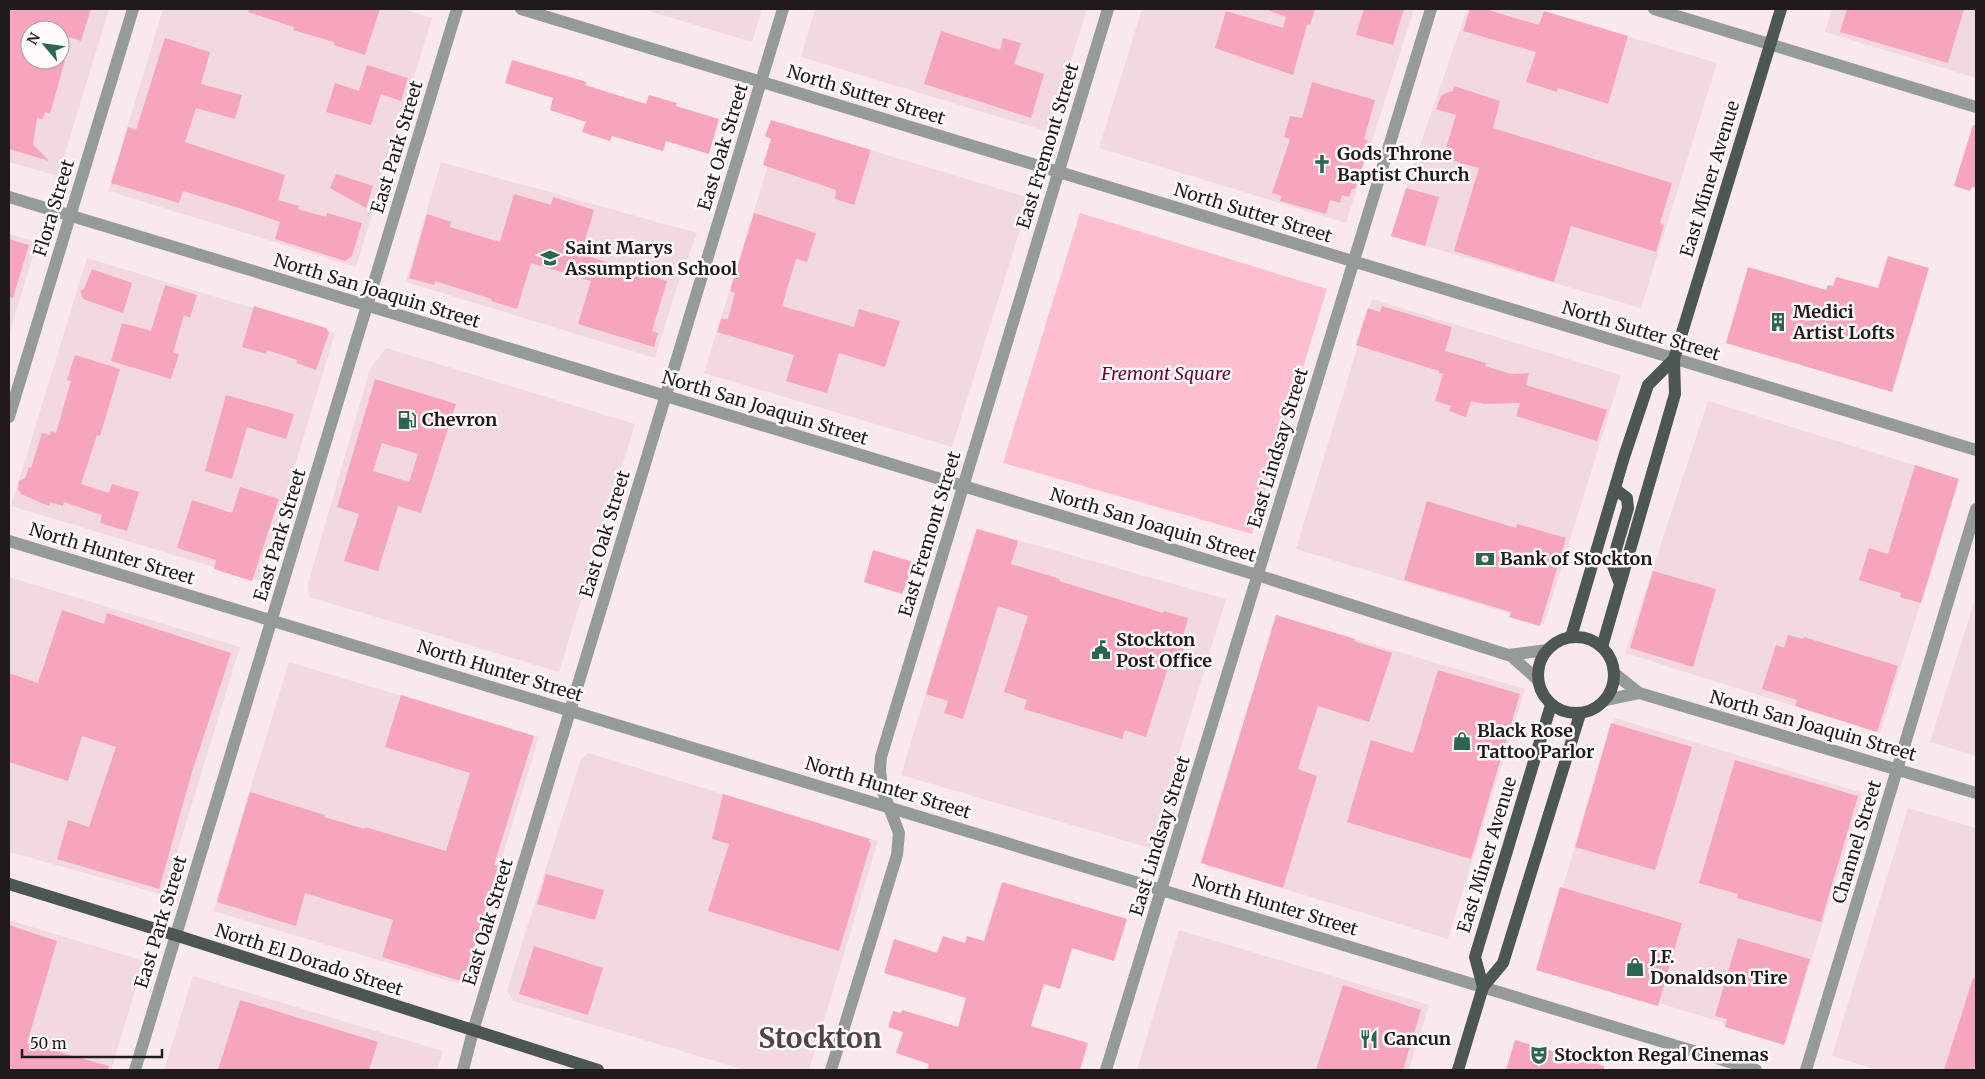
<svg xmlns="http://www.w3.org/2000/svg" width="1985" height="1079" viewBox="0 0 1985 1079" font-family="Merriweather,serif">
  <rect width="100%" height="100%" fill="#f9e9ed"/>
  <g fill="#f1d9df" fill-rule="evenodd">
    <path d="M9 9H109L58 176 9 162ZM30 30H60V60H30Z"/>
    <polygon points="163,9 403,9 432,18 356,267 108,191"/>
    <polygon points="642,9 762,9 752,42"/>
    <polygon points="815,9 1087,9 1049,132 801,57"/>
    <polygon points="1142,9 1414,9 1346,223 1099,148"/>
    <polygon points="1467,9 1537,9 1717,63 1641,308 1391,236 1416,157"/>
    <polygon points="1832,9 1976,9 1976,78 1825,32"/>
    <polygon points="781,123 1030,198 952,447 704,373"/>
    <polygon points="441,162 697,233 676,290 655,358 406,282"/>
    <polygon points="9,234 37,242 9,335"/>
    <polygon points="87,258 335,333 260,581 11,506"/>
    <polygon points="1372,299 1621,375 1544,624 1296,549"/>
    <polygon points="386,348 635,424 559,672 309,597 308,584 370,369"/>
    <polygon points="1708,401 1959,479 1880,733 1625,653"/>
    <polygon points="976,528 1226,599 1150,848 901,775"/>
    <polygon points="9,577 240,647 164,895 9,852"/>
    <polygon points="1976,596 1976,756 1930,742"/>
    <polygon points="1276,616 1525,689 1448,939 1200,863"/>
    <polygon points="289,662 539,737 463,985 213,911"/>
    <polygon points="1615,718 1863,793 1786,1042 1538,966"/>
    <polygon points="588,753 878,841 809,1070 745,1070 513,1001 507,990 581,759"/>
    <polygon points="1908,808 1976,828 1976,1070 1878,1070 1832,1056"/>
    <polygon points="9,920 144,961 111,1070 9,1070"/>
    <polygon points="1179,930 1429,1005 1409,1070 1137,1070"/>
    <polygon points="193,976 443,1051 437,1070 164,1070"/>
  </g>
  <polygon fill="#fdbecf" points="1080,213 1327,289 1252,534 1003,463"/>
  <g fill="#f7a5bd" fill-rule="evenodd">
    <polygon points="9,9 91,9 81,41 60,34 60,30 30,30 30,60 65,60 50,114 45,112 43,119 37,118 33,144 49,161 9,149"/>
    <polygon points="249,9 380,9 365,55 334,45 334,42 293,30 294,27 248,12"/>
    <polygon points="1270,9 1315,9 1310,25 1307,24 1293,75 1215,48 1226,11 1283,28 1286,17 1270,11"/>
    <polygon points="1364,9 1404,9 1393,45 1356,35"/>
    <polygon points="1470,9 1485,9 1539,25 1544,11 1628,36 1608,104 1558,88 1557,92 1526,82 1536,52 1463,31"/>
    <polygon points="1847,9 1964,9 1948,63 1840,32"/>
    <polygon points="941,31 1000,50 1003,38 1021,43 1014,64 1044,74 1031,118 924,84"/>
    <polygon points="165,38 210,52 201,84 242,95 235,119 196,108 185,142 285,175 278,200 299,206 298,209 326,217 327,213 362,223 352,256 345,261 275,239 280,222 239,208 183,191 179,203 111,183 128,127 136,130"/>
    <polygon points="512,60 587,82 585,85 646,104 649,95 677,103 676,106 719,119 709,154 666,141 663,151 612,136 610,141 582,132 586,122 550,110 553,98 505,83"/>
    <polygon points="367,65 408,78 401,101 381,94 371,125 326,112 335,83 359,91"/>
    <polygon points="1312,82 1375,100 1364,139 1368,140 1365,147 1368,149 1355,189 1352,189 1349,197 1342,195 1340,203 1330,200 1326,214 1280,201 1282,196 1272,193 1290,139 1284,137 1290,116 1302,118"/>
    <polygon points="1454,86 1500,101 1493,128 1672,183 1660,223 1664,225 1656,252 1571,226 1554,282 1454,251 1479,168 1443,158 1456,115 1436,109 1441,96 1446,93 1453,91"/>
    <polygon points="771,120 871,150 854,205 835,199 836,190 763,165 771,139 765,136"/>
    <polygon points="1973,125 1976,126 1976,188 1972,187 1970,191 1954,186"/>
    <polygon points="336,174 373,186 366,208 330,188"/>
    <polygon points="1406,188 1439,197 1425,246 1391,236"/>
    <polygon points="514,194 551,205 553,197 594,210 581,254 667,281 652,331 658,333 654,347 578,324 591,281 531,263 517,309 491,301 492,299 435,281 434,285 409,278 427,214 451,222 450,227 500,242"/>
    <polygon points="754,213 816,233 807,262 796,259 782,306 854,327 859,309 900,321 885,367 839,353 827,393 786,381 794,355 717,332 721,319 728,319 735,293 730,291"/>
    <polygon points="9,239 29,245 13,298 9,297"/>
    <polygon points="1888,256 1929,268 1892,392 1726,343 1748,267 1826,290 1828,285 1833,286 1836,277 1878,288"/>
    <polygon points="92,269 132,283 123,313 83,299 80,291 84,289"/>
    <polygon points="165,285 197,295 190,318 184,315 173,353 179,354 171,379 111,361 122,323 151,331"/>
    <polygon points="254,306 326,328 329,333 316,370 296,363 297,360 267,350 266,354 242,347"/>
    <polygon points="1382,306 1452,327 1445,351 1486,363 1485,366 1511,374 1529,373 1526,385 1607,410 1597,441 1516,416 1520,403 1484,404 1471,401 1466,417 1449,411 1451,406 1435,401 1443,374 1439,373 1439,371 1356,345 1368,308 1380,312"/>
    <polygon points="75,355 120,369 100,436 97,435 81,484 109,493 112,484 139,492 127,531 100,523 102,515 64,502 63,506 50,502 49,506 21,494 18,489 19,481 25,478 29,467 31,468 42,433 50,435 51,431 56,433 71,381 67,380"/>
    <path d="M375 379 456 404 421 513 398 506 378 571 344 561 359 514 337 507ZM382 443 418 454 409 482 373 471Z"/>
    <polygon points="226,395 294,414 286,439 247,427 232,479 205,471"/>
    <polygon points="1915,465 1959,479 1921,603 1900,597 1901,593 1859,580 1869,548 1888,554"/>
    <polygon points="240,487 279,499 252,581 214,569 216,560 177,548 192,500 232,513"/>
    <polygon points="1427,501 1516,528 1517,524 1566,538 1540,626 1509,617 1511,612 1404,580"/>
    <polygon points="977,529 1018,541 1011,564 1060,579 1059,581 1163,613 1164,611 1188,618 1182,640 1186,641 1180,661 1171,658 1146,737 1125,730 1122,739 1024,709 1027,700 1004,692 1028,616 998,606 963,719 944,713 948,701 926,694"/>
    <polygon points="873,550 913,562 908,577 909,577 902,594 864,582"/>
    <polygon points="1653,571 1716,589 1693,667 1630,648"/>
    <polygon points="62,610 104,624 107,613 231,653 192,772 159,889 57,859 68,820 89,827 116,747 82,736 68,781 9,762 9,673 38,683"/>
    <polygon points="1276,615 1355,639 1354,641 1392,653 1369,722 1318,706 1298,769 1317,776 1283,888 1201,863"/>
    <polygon points="1788,635 1803,639 1804,637 1898,666 1877,732 1795,706 1797,700 1762,689 1776,645 1784,648"/>
    <polygon points="1438,670 1520,694 1471,859 1347,822 1371,740 1413,753"/>
    <polygon points="401,695 534,736 494,865 498,866 464,982 382,957 393,920 305,893 296,926 217,902 250,792 325,815 324,817 365,829 365,827 446,851 470,773 385,747"/>
    <polygon points="1611,723 1692,747 1655,870 1575,847"/>
    <polygon points="1735,760 1858,796 1821,922 1737,898 1738,894 1699,883"/>
    <polygon points="723,794 870,839 869,842 871,843 839,951 708,911 729,844 712,839"/>
    <polygon points="546,874 604,890 595,920 537,904"/>
    <polygon points="1002,882 1127,919 1114,961 1072,948 1060,989 1044,984 1031,1026 1088,1043 1080,1070 927,1070 929,1064 896,1053 903,1032 888,1027 893,1011 901,1013 902,1010 958,1027 966,998 884,973 894,939 937,953 943,936 965,943 967,936 984,941"/>
    <polygon points="1560,887 1682,923 1658,1006 1536,970"/>
    <polygon points="9,925 57,941 27,1043 109,1066 108,1070 9,1070"/>
    <polygon points="1738,938 1810,959 1784,1045 1725,1027 1727,1019 1715,1016"/>
    <polygon points="534,946 603,968 588,1015 519,994"/>
    <polygon points="1973,978 1976,979 1976,1070 1944,1070"/>
    <polygon points="1343,985 1421,1010 1403,1070 1316,1070"/>
    <polygon points="240,1000 378,1042 369,1070 218,1070"/>
    <polygon points="1515,1040 1604,1066 1604,1070 1506,1070"/>
  </g>
  <g fill="none" stroke-linecap="round" stroke-linejoin="round">
    <g stroke="#959b98" stroke-width="12">
      <polyline points="521,9 1976,450"/>
      <polyline points="1654,9 1976,107"/>
      <polyline points="9,197 1257,575 1508,655 1547,650"/>
      <polyline points="9,417 133,9"/>
      <polyline points="9,541 1756,1070"/>
      <polyline points="1510,655 1538,680"/>
      <polyline points="1614,673 1639,693 1976,793"/>
      <polyline points="1605,700 1639,693"/>
      <polyline points="135,1070 457,9"/>
      <polyline points="463,1070 473,1031 529,846 783,9"/>
      <polyline points="831,1070 897,855 899,833 882,789 880,770 881,757 1108,9"/>
      <polyline points="1106,1070 1431,9"/>
      <polyline points="1806,1070 1976,509"/>
    </g>
    <g stroke="#4d5752" stroke-width="12">
      <polyline points="1615,489 1627,498 1628,508 1612,563 1620,584"/>
      <circle cx="1576" cy="675" r="38"/>
      <polyline points="1571,637 1624,457 1648,385 1674,359"/>
      <polyline points="1602,647 1675,394 1674,359 1781,9"/>
      <polyline points="9,884 175,935 598,1070"/>
      <polyline points="1483,987 1475,957 1551,705"/>
      <polyline points="1458,1070 1483,987 1503,963 1580,714"/>
    </g>
  </g>
  <defs>
    <g id="church-bare" transform="scale(1.5)"><path d="M-1.2-6h2.4v3.5h3.3v2.4h-3.3V6h-2.4V-.1h-3.3v-2.4h3.3Z" fill="#2d664f" stroke="#fefafb" stroke-width="2.5" paint-order="stroke"/></g>
    <g id="school-bare" transform="scale(1.5)"><path d="M0-5L7-2L0 1L-7-2ZM-4 1L0 2.5L4 1V4Q0 6-4 4Z" fill="#2d664f" stroke="#fefafb" stroke-width="2.5" paint-order="stroke"/></g>
    <g id="building-bare" transform="scale(1.5)"><path d="M-4-6H4V6H1V3H-1V6H-4ZM-2.5-4.3h1.7v1.8h-1.7ZM.8-4.3h1.7v1.8H.8ZM-2.5-1h1.7V.8h-1.7ZM.8-1h1.7V.8H.8Z" fill="#2d664f" stroke="#fefafb" stroke-width="2.5" paint-order="stroke"/></g>
    <g id="fuel-bare" transform="scale(1.5)"><path d="M-5.5-6h7V0h2V4h1.3V-2.5L3-4.5l.8-.8L6-3V5H2.5V1h-1V6h-7ZM-4.2-4.7v3.2H.2V-4.7Z" fill="#2d664f" stroke="#fefafb" stroke-width="2.5" paint-order="stroke"/></g>
    <g id="bank-bare" transform="scale(1.5)"><path d="M-6-4H6V4H-6ZM0-2.3a2.3 2.3 0 1 0 0 4.6a2.3 2.3 0 1 0 0-4.6Z" fill="#2d664f" stroke="#fefafb" stroke-width="2.5" paint-order="stroke"/></g>
    <g id="civic-bare" transform="scale(1.5)"><path d="M-.6-6.5H3V-4.5H.6V-3L4-1V1h2V6H-6V1h2V-1L-.6-3ZM-1.2 2.5V6h2.4V2.5Z" fill="#2d664f" stroke="#fefafb" stroke-width="2.5" paint-order="stroke"/></g>
    <g id="shop-bare" transform="scale(1.5)"><path d="M-5-2.5h2.3a2.7 3.5 0 0 1 5.4 0H5L5.5 6h-11ZM-1.5-2.5h3a1.5 2.3 0 0 0-3 0Z" fill="#2d664f" stroke="#fefafb" stroke-width="2.5" paint-order="stroke"/></g>
    <g id="restaurant-bare" transform="scale(1.5)"><path d="M-5-6h1v4h1v-4h1v4h1v-4h1v5L-1.5 .5V6h-2V.5L-5-1ZM5-6V6H3V1.5H1.5Q1.5-4 5-6Z" fill="#2d664f" stroke="#fefafb" stroke-width="2.5" paint-order="stroke"/></g>
    <g id="theatre-bare" transform="scale(1.5)"><path d="M-5-5.5Q0-4 5-5.5V0Q5 5 0 6Q-5 5-5 0ZM-3.3-2.5H-1v1.5H-3.3ZM1-2.5H3.3v1.5H1ZM-2.8 1Q0 5.5 2.8 1Z" fill="#2d664f" stroke="#fefafb" stroke-width="2.5" paint-order="stroke"/></g>
  </defs>
  <g fill-rule="evenodd">
    <use href="#church-bare" x="1322" y="164"/>
    <use href="#school-bare" x="550" y="258"/>
    <use href="#building-bare" x="1778" y="322"/>
    <use href="#fuel-bare" x="407" y="420"/>
    <use href="#bank-bare" x="1485" y="559"/>
    <use href="#civic-bare" x="1101" y="650"/>
    <use href="#shop-bare" x="1462" y="741"/>
    <use href="#shop-bare" x="1635" y="967"/>
    <use href="#restaurant-bare" x="1369" y="1039"/>
    <use href="#theatre-bare" x="1539" y="1055"/>
  </g>
  <g text-anchor="middle" stroke-width="5" stroke-linejoin="round" paint-order="stroke">
    <g font-size="18" fill="#201a1b" stroke="#fefafb">
      <text transform="translate(866 95) rotate(17)" y="6">North Sutter Street</text>
      <text transform="translate(1048 146) rotate(-73)" y="6">East Fremont Street</text>
      <text transform="translate(397 147) rotate(-73)" y="6">East Park Street</text>
      <text transform="translate(723 147) rotate(-73)" y="6">East Oak Street</text>
      <text transform="translate(1710 179) rotate(-73)" y="6">East Miner Avenue</text>
      <text transform="translate(54 208) rotate(-73)" y="6">Flora Street</text>
      <text transform="translate(1253 213) rotate(17)" y="6">North Sutter Street</text>
      <text transform="translate(377 291) rotate(17)" y="6">North San Joaquin Street</text>
      <text transform="translate(1641 331) rotate(17)" y="6">North Sutter Street</text>
      <text transform="translate(765 408) rotate(17)" y="6">North San Joaquin Street</text>
      <text transform="translate(1278 448) rotate(-73)" y="6">East Lindsay Street</text>
      <text transform="translate(1153 525) rotate(17)" y="6">North San Joaquin Street</text>
      <text transform="translate(605 534) rotate(-73)" y="6">East Oak Street</text>
      <text transform="translate(930 534) rotate(-73)" y="6">East Fremont Street</text>
      <text transform="translate(280 535) rotate(-73)" y="6">East Park Street</text>
      <text transform="translate(112 554) rotate(17)" y="6">North Hunter Street</text>
      <text transform="translate(500 671) rotate(17)" y="6">North Hunter Street</text>
      <text transform="translate(1813 726) rotate(16)" y="6">North San Joaquin Street</text>
      <text transform="translate(888 788) rotate(17)" y="6">North Hunter Street</text>
      <text transform="translate(1160 836) rotate(-73)" y="6">East Lindsay Street</text>
      <text transform="translate(1857 842) rotate(-73)" y="6">Channel Street</text>
      <text transform="translate(1487 855) rotate(-73)" y="6">East Miner Avenue</text>
      <text transform="translate(1275 905) rotate(17)" y="6">North Hunter Street</text>
      <text transform="translate(161 922) rotate(-73)" y="6">East Park Street</text>
      <text transform="translate(488 922) rotate(-73)" y="6">East Oak Street</text>
      <text transform="translate(309 960) rotate(18)" y="6">North El Dorado Street</text>
    </g>
    <g font-size="18" font-weight="bold" fill="#201a1b" stroke="#fefafb" text-anchor="start">
      <text x="1337" y="160">Gods Throne<tspan x="1337" dy="21">Baptist Church</tspan></text>
      <text x="565" y="254">Saint Marys<tspan x="565" dy="21">Assumption School</tspan></text>
      <text x="1793" y="318">Medici<tspan x="1793" dy="21">Artist Lofts</tspan></text>
      <text x="422" y="426">Chevron</text>
      <text x="1500" y="565">Bank of Stockton</text>
      <text x="1116" y="646">Stockton<tspan x="1116" dy="21">Post Office</tspan></text>
      <text x="1477" y="737">Black Rose<tspan x="1477" dy="21">Tattoo Parlor</tspan></text>
      <text x="1650" y="963">J.F.<tspan x="1650" dy="21">Donaldson Tire</tspan></text>
      <text x="1384" y="1045">Cancun</text>
      <text x="1554" y="1061">Stockton Regal Cinemas</text>
    </g>
    <g font-size="18" font-style="italic" fill="#660633" stroke="#fefafb">
      <text x="1166" y="380">Fremont Square</text>
    </g>
    <g font-size="28" font-weight="bold" fill="#524549" stroke="#fefafb">
      <text x="820" y="1048">Stockton</text>
    </g>
  </g>
  <rect width="1985" height="1079" fill="none" stroke="#201a1b" stroke-width="20"/>
  <g transform="translate(45 45) rotate(299)"><circle r="24" fill="#fefafb" stroke="#a5a0a1"/>
  <path d="M0-4L9 19L0 12L-9 19Z" fill="#2d664f"/>
  <text y="-8" font-size="14" font-weight="bold" text-anchor="middle" fill="#201a1b">N</text>
  </g>
  <path d="M22 1049v8h140v-8" fill="none" stroke="#201a1b" stroke-width="2.5"/>
  <text x="30" y="1049" font-size="15" fill="#201a1b" stroke="#fefafb" stroke-width="4" paint-order="stroke">50 m</text>
</svg>
